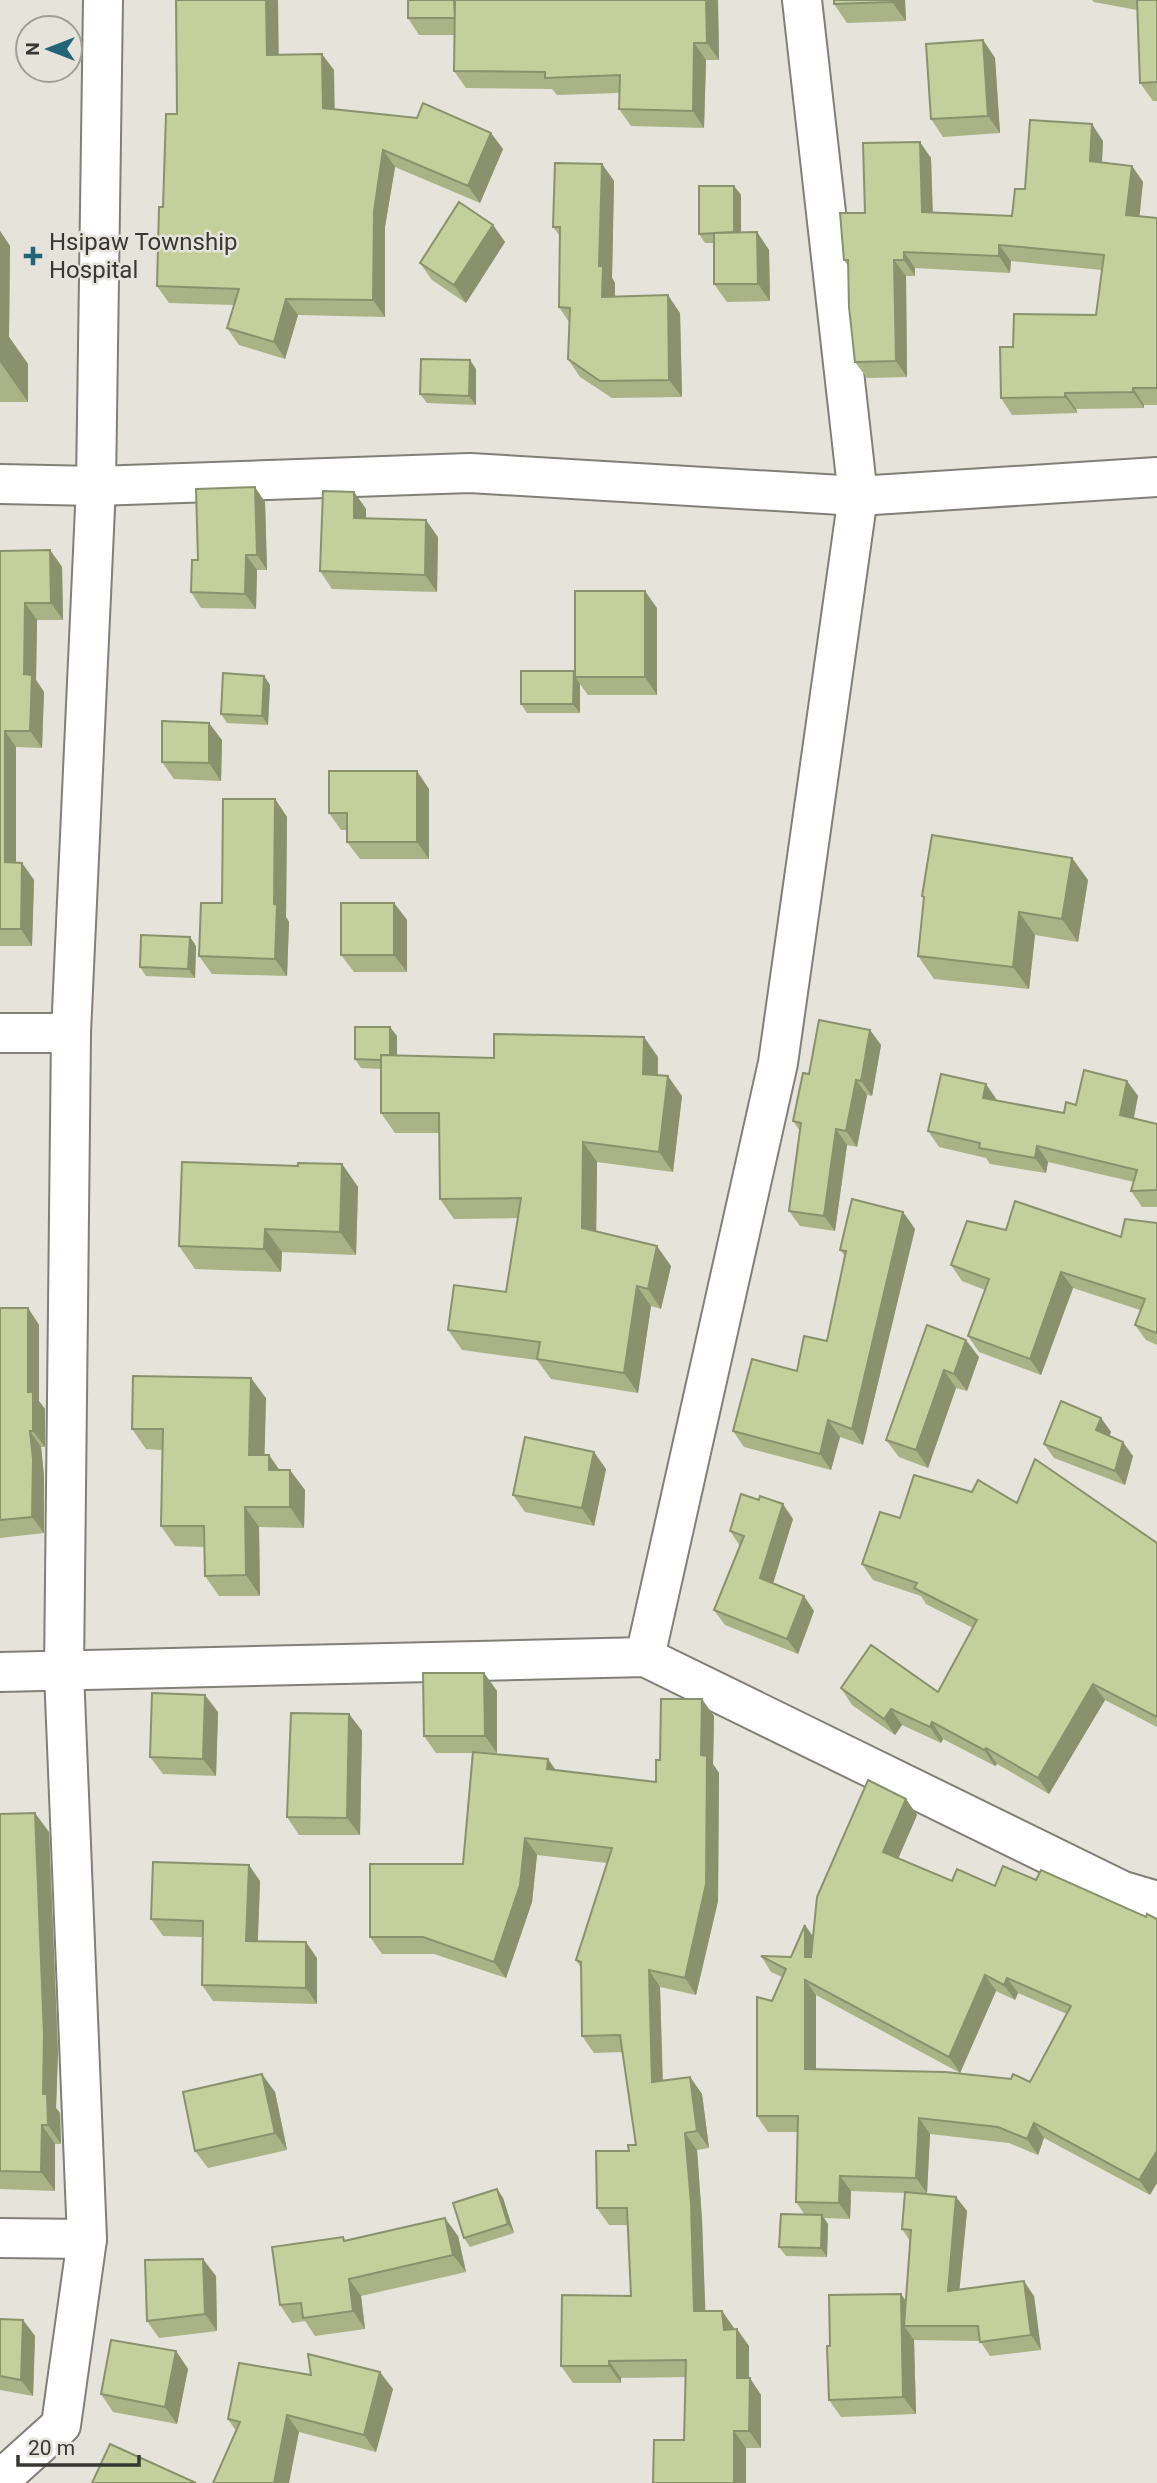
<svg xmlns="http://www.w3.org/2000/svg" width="1157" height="2483" viewBox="0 0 1157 2483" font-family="Roboto,sans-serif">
  <rect width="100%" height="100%" fill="#e5e3da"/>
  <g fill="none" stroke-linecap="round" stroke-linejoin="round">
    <g stroke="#817f77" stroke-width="42">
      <g id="minor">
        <polyline points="0,484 96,486 470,473 858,496 1157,477"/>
        <polyline points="0,1033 71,1033"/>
        <polyline points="645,1657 778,1063 858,496 802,0"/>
        <polyline points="0,1672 645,1657 1123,1891 1157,1901"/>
        <polyline points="0,2238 87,2239"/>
        <polyline points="0,2480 61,2425 87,2239 64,1672 71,1033 96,486 103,0"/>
      </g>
    </g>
    <use href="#minor" stroke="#fff" stroke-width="38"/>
  </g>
  <g fill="#a9b385" fill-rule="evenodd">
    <polygon points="176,0 278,0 278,55 334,70 334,109 503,149 480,203 395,167 385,227 385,317 298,315 285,359 239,345 227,328 234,305 169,303 157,286 163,207 177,114"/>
    <polygon points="718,0 719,60 706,60 704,128 631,126 619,109 619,93 557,95 552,89 466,88 454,71 455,35 419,35 408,18"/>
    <polygon points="905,0 906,21 847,23 834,4"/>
    <polygon points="1092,0 1157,0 1157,101 1153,101 1140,83 1137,10 1094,2"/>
    <polygon points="983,40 995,58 1000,133 943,137 931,119"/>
    <polygon points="1103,141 1102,163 1132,166 1143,182 1139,216 1157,218 1157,405 1144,405 1144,408 1076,409 1077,413 1012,415 1001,398 1013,347 1096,315 1102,270 1011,261 1010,273 915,268 915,276 906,276 907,377 867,378 855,362 848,266 844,260 865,213 931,158 933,212 1012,216 1025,189"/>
    <polygon points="602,164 614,181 612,278 615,283 615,297 680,313 682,397 612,398 580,377 568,359 569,322 559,307 560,236 553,227"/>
    <polygon points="734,186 741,195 741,232 757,232 769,250 770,301 727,302 714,284 714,243 705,243 699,234"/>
    <polygon points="493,225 505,242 466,303 432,280 420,263"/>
    <polygon points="0,231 10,246 9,337 28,364 28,402 0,402"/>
    <polygon points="476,369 476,405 427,403 420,394"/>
    <polygon points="354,492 366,509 366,518 438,537 437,592 332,589 320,571"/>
    <polygon points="265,502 267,570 257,570 256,609 201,608 191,592 198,560"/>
    <polygon points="50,550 62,567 63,620 37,620 36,680 44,692 42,748 16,747 16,863 22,863 34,880 32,946 0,946 0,551"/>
    <polygon points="657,608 657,695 588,695 580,684 580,713 527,713 521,704 575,674"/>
    <polygon points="264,676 270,685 268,725 227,723 221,714"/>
    <polygon points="222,740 221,781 174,779 162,762"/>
    <polygon points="429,789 429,859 360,859 347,842 347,830 341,830 329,813"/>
    <polygon points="275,799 287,817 286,917 289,922 287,976 212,974 199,956 222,903"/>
    <polygon points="1072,858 1088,880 1078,942 1035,935 1029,989 934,979 918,956 924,899 922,896"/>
    <polygon points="394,903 407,920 407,972 354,972 341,955"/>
    <polygon points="190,937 196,946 195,978 146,976 140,967"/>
    <polygon points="870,1030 881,1045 872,1096 867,1095 857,1147 847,1145 835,1231 800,1226 789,1211 800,1131 793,1121 809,1074"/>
    <polygon points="397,1036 397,1055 494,1058 658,1057 658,1075 682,1096 673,1172 597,1162 596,1232 671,1266 661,1309 651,1306 638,1393 551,1379 537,1360 462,1350 448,1330 506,1292 518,1218 454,1219 440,1199 439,1133 395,1133 381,1113 381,1069 361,1068 355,1059"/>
    <polygon points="1127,1081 1138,1096 1134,1118 1157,1124 1157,1207 1142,1207 1131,1191 1134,1182 1048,1162 1046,1173 990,1164 986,1158 939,1147 928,1131 997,1100 1064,1113 1076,1105"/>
    <polygon points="342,1164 358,1187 356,1255 282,1252 281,1272 195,1269 179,1246 298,1166"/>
    <polygon points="903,1212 915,1229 863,1445 840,1437 831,1470 744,1447 733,1431 797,1371 827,1341 845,1256 840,1250"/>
    <polygon points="1157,1223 1157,1345 1146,1340 1135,1325 1140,1310 1073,1288 1041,1375 979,1352 968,1336 985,1290 962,1281 951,1265 1006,1230 1121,1237"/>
    <polygon points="0,1308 28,1308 39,1325 39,1401 45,1409 45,1447 41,1447 44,1476 44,1533 0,1538"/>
    <polygon points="927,1325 979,1357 967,1391 956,1388 928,1468 899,1457 886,1440"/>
    <polygon points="266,1398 264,1455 269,1455 279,1470 305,1490 304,1528 259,1527 260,1596 219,1596 205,1576 204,1547 175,1546 161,1526 162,1450 146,1449 132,1429"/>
    <polygon points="1101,1418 1111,1432 1109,1436 1133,1456 1125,1485 1054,1458 1044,1444"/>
    <polygon points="606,1469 594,1526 525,1512 513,1495"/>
    <polygon points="972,1492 1017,1503 1157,1543 1157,1727 1105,1700 1049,1794 997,1764 995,1766 943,1739 941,1743 902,1725 895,1735 852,1705 841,1688 938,1692 973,1628 926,1604 921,1596 873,1580 862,1564 900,1518"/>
    <polygon points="793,1519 773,1584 814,1611 798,1654 725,1625 714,1610 740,1546 730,1531"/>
    <polygon points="484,1673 497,1691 497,1753 487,1753 556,1770 656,1782 660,1760 714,1716 713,1764 719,1773 718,1901 696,1995 660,1987 663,2081 690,2077 702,2094 709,2148 697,2150 702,2220 705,2311 722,2311 734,2329 749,2346 749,2378 761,2395 761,2448 746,2448 746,2483 653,2483 684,2440 686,2377 621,2378 621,2383 573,2383 561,2366 631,2296 628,2225 609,2225 597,2208 629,2151 636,2145 623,2052 594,2053 582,2036 581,1968 576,1960 607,1863 537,1855 532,1902 506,1978 434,1954 382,1954 370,1937 463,1864 472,1753 436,1753 424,1736"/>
    <polygon points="218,1712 216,1776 163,1774 150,1757"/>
    <polygon points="349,1714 362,1731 360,1835 299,1835 287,1817"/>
    <path d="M906 1799 917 1815 898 1859 952 1881 995 1886 1036 1880 1150 2195 1044 2138 1038 2155 1009 2143 930 2134 927 2193H911L956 2197 967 2211 959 2289 1034 2296 1041 2350 990 2356 980 2341 914 2340 916 2414 841 2417 829 2400 830 2346 901 2294 906 2301 910 2241 902 2229 905 2193 851 2191 850 2219 824 2218 828 2224 827 2257 786 2256 779 2247 805 2215 796 2202 797 2132H768L757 2116 782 1977 771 1972 761 1956 791 1957 805 1925 813 1937ZM996 1991 1015 2000 1018 1993 1067 2014 1030 2082 816 2069V1995L960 2073Z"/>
    <polygon points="0,1814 49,1832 58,2052 56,2108 60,2113 61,2144 55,2144 55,2191 0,2189"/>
    <polygon points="260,1881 258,1941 317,1958 317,2004 213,2001 202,1985 202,1937 163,1936 151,1919"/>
    <polygon points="275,2092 287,2150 208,2168 195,2151"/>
    <polygon points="497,2189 503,2198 514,2233 470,2247 464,2238"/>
    <polygon points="458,2236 466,2272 361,2296 365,2329 315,2336 305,2321 292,2323 280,2305 346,2241"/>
    <polygon points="216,2276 217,2331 159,2338 147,2321"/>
    <polygon points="0,2319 23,2320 35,2336 33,2396 0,2390"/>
    <polygon points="176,2351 188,2369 177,2424 113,2412 101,2394"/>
    <polygon points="393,2389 376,2452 299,2432 236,2431 228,2419"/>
  </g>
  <g fill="#89926c">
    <polygon points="266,0 278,0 279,72 267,55"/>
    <polygon points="706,0 718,0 719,60 707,43"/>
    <polygon points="892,0 905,0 906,21 892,2"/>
    <polygon points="983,40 995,58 1000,133 988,116"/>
    <polygon points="694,43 706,60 704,128 693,111"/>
    <polygon points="322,54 334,70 335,125 323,108"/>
    <polygon points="1092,124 1103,141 1101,178 1090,161"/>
    <polygon points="491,133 503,149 480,203 468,186"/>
    <polygon points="920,142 931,158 933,228 922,212"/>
    <polygon points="383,150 395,167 385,227 385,317 373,300 374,211"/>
    <polygon points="602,164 614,181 612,278 615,283 615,315 602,297 599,266"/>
    <polygon points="1132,166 1143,182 1138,231 1126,215"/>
    <polygon points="734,186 741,195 741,243 734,234"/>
    <polygon points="493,225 505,242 466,303 454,285"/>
    <polygon points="0,231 10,246 9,337 28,364 28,402 0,362"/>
    <polygon points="757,232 769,250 770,301 758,284"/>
    <polygon points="999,245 1011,261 1010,273 999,256"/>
    <polygon points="904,252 915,268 915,276 904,260"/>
    <polygon points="894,260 906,276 907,377 896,361"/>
    <polygon points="668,295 680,313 682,397 669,380"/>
    <polygon points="286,299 298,315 285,359 274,342"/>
    <polygon points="470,360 476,369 476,405 469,396"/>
    <polygon points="1133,388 1144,405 1144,408 1133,392"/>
    <polygon points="1065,393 1076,409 1077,413 1065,397"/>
    <polygon points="255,487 265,502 267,570 257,555"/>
    <polygon points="354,492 366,509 366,535 354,518"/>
    <polygon points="426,520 438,537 437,592 425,575"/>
    <polygon points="50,550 62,567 63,620 51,603"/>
    <polygon points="246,555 257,570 256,609 245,594"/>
    <polygon points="645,591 657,608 657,695 645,677"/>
    <polygon points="25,603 37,620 36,680 44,692 42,748 30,731 24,674"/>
    <polygon points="574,671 578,677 575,677 580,684 580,713 573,704"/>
    <polygon points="264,676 270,685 268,725 262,716"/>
    <polygon points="209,723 222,740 221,781 209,763"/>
    <polygon points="5,731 16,747 16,879 5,862"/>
    <polygon points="417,771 429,789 429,859 417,842"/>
    <polygon points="275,799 287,817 286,917 289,922 287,976 275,959 274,904"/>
    <polygon points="1072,858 1088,880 1078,942 1062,919"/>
    <polygon points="22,863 34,880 32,946 21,929"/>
    <polygon points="394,903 407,920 407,972 394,955"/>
    <polygon points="1019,912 1035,935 1029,989 1013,967"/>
    <polygon points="190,937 196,946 195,978 188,969"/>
    <polygon points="390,1027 397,1036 397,1069 390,1060"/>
    <polygon points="870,1030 881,1045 872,1096 861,1081"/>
    <polygon points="644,1037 658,1057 657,1094 643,1074"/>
    <polygon points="668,1076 682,1096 673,1172 659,1152"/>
    <polygon points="856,1080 867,1095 857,1147 846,1131"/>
    <polygon points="1127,1081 1138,1096 1131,1130 1120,1115"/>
    <polygon points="986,1084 997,1100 983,1098"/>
    <polygon points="836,1129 847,1145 835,1231 824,1216"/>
    <polygon points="583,1142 597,1162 596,1248 582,1228"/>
    <polygon points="1037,1146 1048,1162 1046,1173 1035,1158"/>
    <polygon points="342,1164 358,1187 356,1255 340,1232"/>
    <polygon points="903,1212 915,1229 863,1445 852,1429"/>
    <polygon points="265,1229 282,1252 281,1272 264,1249"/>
    <polygon points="657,1246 671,1266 661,1309 648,1289"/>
    <polygon points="1061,1272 1073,1288 1041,1375 1030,1359"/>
    <polygon points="637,1286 651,1306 638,1393 624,1373"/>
    <polygon points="28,1308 39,1325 39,1401 45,1409 45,1447 33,1431 28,1392"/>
    <polygon points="966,1340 979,1357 967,1391 954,1374"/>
    <polygon points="944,1370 956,1388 928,1468 916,1450"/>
    <polygon points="251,1378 266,1398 264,1475 249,1455"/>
    <polygon points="1101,1418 1111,1432 1106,1444 1096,1430"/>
    <polygon points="828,1420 840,1437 831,1470 820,1454"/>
    <polygon points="30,1431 41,1447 44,1476 44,1533 32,1517"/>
    <polygon points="1123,1442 1133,1456 1125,1485 1115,1471"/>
    <polygon points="594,1452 606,1469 594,1526 582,1508"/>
    <polygon points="269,1455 283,1475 269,1470"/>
    <polygon points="290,1470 305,1490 304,1528 290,1507"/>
    <polygon points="783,1504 793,1519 770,1593 760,1578"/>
    <polygon points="245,1507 259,1527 260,1596 246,1575"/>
    <polygon points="804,1596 814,1611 798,1654 787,1639"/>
    <polygon points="484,1673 497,1691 497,1753 485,1736"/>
    <polygon points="1093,1684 1105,1700 1049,1794 1038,1778"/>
    <polygon points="205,1695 218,1712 216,1776 203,1759"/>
    <polygon points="702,1699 714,1716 713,1764 719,1773 718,1901 696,1995 685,1978 701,1755"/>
    <polygon points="891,1709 902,1725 895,1735 884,1719"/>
    <polygon points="349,1714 362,1731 360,1835 347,1818"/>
    <polygon points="932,1722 943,1739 941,1743 930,1727"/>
    <polygon points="986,1748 997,1764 995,1766 984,1750"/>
    <polygon points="548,1759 560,1776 547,1769"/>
    <polygon points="906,1799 917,1815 894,1868 883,1852"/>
    <polygon points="35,1813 49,1832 58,2052 56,2108 60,2113 61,2144 48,2125 43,2094"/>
    <polygon points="525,1838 537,1855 532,1902 506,1978 494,1962"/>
    <polygon points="249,1865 260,1881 257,1957 246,1941"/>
    <polygon points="805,1925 816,1941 816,1972 805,1957"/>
    <polygon points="306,1942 317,1958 317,2004 306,1988"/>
    <polygon points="649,1970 660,1987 663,2099 652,2082"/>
    <polygon points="985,1975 996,1991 960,2073 949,2057"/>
    <polygon points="1007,1978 1018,1993 1015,2000 1004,1985"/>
    <polygon points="805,1980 816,1995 816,2085 805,2069"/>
    <polygon points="262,2074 275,2092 287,2150 275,2133"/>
    <polygon points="690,2077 702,2094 709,2148 697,2131"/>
    <polygon points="919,2118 930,2134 927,2193 916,2178"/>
    <polygon points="1034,2123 1044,2138 1038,2155 1027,2139"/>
    <polygon points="42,2125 55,2144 55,2191 41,2172"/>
    <polygon points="685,2133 697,2150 702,2220 706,2328 694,2311"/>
    <polygon points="1157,2151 1157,2183 1150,2195 1139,2180"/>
    <polygon points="840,2176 851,2191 850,2219 839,2203"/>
    <polygon points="497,2189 503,2198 514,2233 508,2224"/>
    <polygon points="956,2197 967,2211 958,2305 948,2291"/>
    <polygon points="822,2215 828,2224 827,2257 821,2248"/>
    <polygon points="445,2218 458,2236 466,2272 453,2255"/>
    <polygon points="203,2259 216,2276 217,2331 205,2314"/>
    <polygon points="349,2279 361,2296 365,2329 353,2311"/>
    <polygon points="1024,2281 1034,2296 1041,2350 1031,2335"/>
    <polygon points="901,2294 913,2312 904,2326 914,2340 916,2414 903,2397"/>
    <polygon points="722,2311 734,2328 736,2347 724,2330"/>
    <polygon points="23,2320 35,2336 33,2396 21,2380"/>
    <polygon points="737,2329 749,2346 749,2395 737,2378"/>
    <polygon points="176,2351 188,2369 177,2424 165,2407"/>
    <polygon points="609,2361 621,2378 621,2383 609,2366"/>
    <polygon points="380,2372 393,2389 376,2452 364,2435"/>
    <polygon points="750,2378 761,2395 761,2448 749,2431"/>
    <polygon points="287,2415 299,2432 289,2483 274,2483"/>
    <polygon points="734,2431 746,2448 746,2483 734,2483"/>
  </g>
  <g fill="#c4d09b" stroke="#89926c" stroke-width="2" fill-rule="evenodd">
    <polygon points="176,0 266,0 267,55 322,54 323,108 417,118 423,103 491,133 468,186 383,150 374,211 373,300 286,299 274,342 227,328 239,289 157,286 159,207 163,207 166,114 177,114"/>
    <polygon points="408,0 454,0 455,18 408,18"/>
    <polygon points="455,0 706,0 707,43 694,43 693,111 619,109 620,75 545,78 545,72 454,71"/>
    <polygon points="834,0 892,0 892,2 834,4"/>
    <polygon points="1137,0 1157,0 1157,82 1140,83"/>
    <polygon points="983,40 988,116 931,119 926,44"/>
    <polygon points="1030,120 1092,124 1090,161 1132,166 1126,215 1157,218 1157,388 1133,388 1133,392 1065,393 1065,397 1001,398 1000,347 1013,347 1014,314 1096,315 1104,255 999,245 999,256 904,252 904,260 894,260 896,361 855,362 849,307 848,260 844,260 840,213 865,213 863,143 920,142 922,212 1012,216 1015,189 1025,189"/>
    <polygon points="555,163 602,164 599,266 603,266 602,297 668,295 669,380 600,381 568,359 570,308 559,307 560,227 553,227"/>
    <polygon points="699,186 734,186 734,232 699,234"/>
    <polygon points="459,202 493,225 454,285 420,263"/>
    <polygon points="757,232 758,284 714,284 714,233"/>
    <polygon points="421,359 470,360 469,396 420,394"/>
    <polygon points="255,487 257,555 246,555 245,594 191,592 192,560 198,560 196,489"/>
    <polygon points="323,491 354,492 354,518 426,520 425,575 320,571"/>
    <polygon points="50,550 51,603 25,603 24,674 32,675 30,731 5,731 5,862 22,863 21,929 0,929 0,551"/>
    <rect x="575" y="591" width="70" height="86"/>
    <polygon points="521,671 574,671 573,704 521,704"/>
    <polygon points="223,673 264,676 262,716 221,714"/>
    <polygon points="162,721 209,723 209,763 162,762"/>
    <polygon points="329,771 417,771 417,842 347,842 347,813 329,813"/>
    <polygon points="223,799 275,799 274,904 277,905 275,959 199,956 201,903 222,903"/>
    <polygon points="932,835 1072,858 1062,919 1019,912 1013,967 918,956 924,897 922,896"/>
    <rect x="341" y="903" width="53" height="52"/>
    <polygon points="141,935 190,937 188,969 140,967"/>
    <polygon points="819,1020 870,1030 861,1081 856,1080 846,1131 836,1129 824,1216 789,1211 801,1123 793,1121 803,1073 809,1074"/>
    <polygon points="355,1027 390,1027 390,1055 381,1055 381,1060 355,1059"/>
    <polygon points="494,1034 644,1037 643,1074 668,1076 659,1152 583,1142 582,1228 657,1246 648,1289 637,1286 624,1373 537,1359 540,1342 448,1330 454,1285 506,1292 521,1198 440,1199 439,1113 381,1113 381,1055 494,1058"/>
    <polygon points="1084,1070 1127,1081 1120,1115 1157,1124 1157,1190 1131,1191 1137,1170 1037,1146 1035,1158 979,1148 980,1143 928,1131 941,1074 986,1084 983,1098 1064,1113 1066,1102 1076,1105"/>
    <polygon points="182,1162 298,1166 298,1163 342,1164 340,1232 265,1229 264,1249 179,1246"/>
    <polygon points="852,1199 903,1212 852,1429 828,1420 820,1454 733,1431 752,1359 797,1371 804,1336 827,1341 846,1251 840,1250"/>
    <polygon points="1015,1201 1121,1237 1125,1219 1157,1223 1157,1333 1135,1325 1145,1299 1061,1272 1030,1359 968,1336 989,1279 951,1265 967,1221 1006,1230"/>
    <polygon points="0,1308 28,1308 28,1392 33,1392 33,1431 30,1431 33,1459 32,1517 0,1520"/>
    <polygon points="927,1325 966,1340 954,1374 944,1370 916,1450 886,1440"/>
    <polygon points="133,1376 251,1378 249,1455 269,1455 269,1470 290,1470 290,1507 245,1507 246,1575 205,1576 204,1526 161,1526 163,1429 132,1429"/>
    <polygon points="1061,1401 1101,1418 1096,1430 1123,1442 1115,1471 1044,1444"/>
    <polygon points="525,1437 594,1452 582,1508 513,1495"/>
    <polygon points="1035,1459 1157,1543 1157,1717 1093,1684 1038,1778 986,1748 984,1750 932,1722 930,1727 891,1709 884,1719 841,1688 871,1645 938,1692 977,1620 914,1588 917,1583 862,1564 880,1512 900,1518 914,1475 972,1492 978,1480 1017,1503"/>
    <polygon points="741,1494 759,1500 760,1496 783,1504 760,1578 804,1596 787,1639 714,1610 744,1536 730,1531"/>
    <polygon points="423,1673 484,1673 485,1736 424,1736"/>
    <polygon points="152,1693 205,1695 203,1759 150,1757"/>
    <polygon points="661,1699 702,1699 701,1755 707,1756 706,1884 685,1978 649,1970 652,2082 690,2077 697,2131 685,2133 691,2203 694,2311 722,2311 724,2330 737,2329 737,2378 750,2378 749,2431 734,2431 734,2483 653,2483 654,2440 684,2440 686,2360 609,2361 609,2366 561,2366 562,2295 631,2296 627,2208 597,2208 596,2151 629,2151 628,2145 636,2145 620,2035 582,2036 581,1962 576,1960 612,1848 525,1838 520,1885 494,1962 423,1937 370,1937 370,1864 463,1864 473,1752 548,1759 547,1769 656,1782 656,1760 660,1760"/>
    <polygon points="291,1713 349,1714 347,1818 287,1817"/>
    <path d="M868 1780 906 1799 883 1852 952 1881 957 1869 995 1886 1003 1866 1036 1880 1041 1870 1146 1917 1147 1914 1157 1919V2151L1139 2180 1034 2123 1027 2139 998 2127 919 2118 916 2178 840 2176 839 2203 796 2202 798 2116H757V1997L772 2001 786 1969 761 1956 791 1957 805 1925V1957H811L817 1897ZM985 1975 1004 1985 1007 1978 1071 2006 1030 2082 1013 2074 1011 2079 945 2072 805 2069V1980L949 2057Z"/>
    <polygon points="35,1813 44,2034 43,2094 47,2094 48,2125 42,2125 41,2172 0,2171 0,1814"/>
    <polygon points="153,1862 249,1865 246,1941 306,1942 306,1988 202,1985 203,1921 151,1919"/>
    <polygon points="262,2074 275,2133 195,2151 183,2092"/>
    <polygon points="497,2189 508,2224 464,2238 453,2203"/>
    <polygon points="905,2192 956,2197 948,2291 1024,2281 1031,2335 980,2342 978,2326 904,2326 911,2230 902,2229"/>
    <polygon points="781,2214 822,2215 821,2248 779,2247"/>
    <polygon points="445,2218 453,2255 349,2279 353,2311 303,2318 301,2303 280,2305 272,2247 343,2237 344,2241"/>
    <polygon points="203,2259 205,2314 147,2321 145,2260"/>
    <polygon points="901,2294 903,2397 829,2400 827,2346 830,2346 829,2295"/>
    <polygon points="0,2319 23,2320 21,2380 0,2376"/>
    <polygon points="111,2340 176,2351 165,2407 101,2394"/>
    <polygon points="308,2354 380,2372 364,2435 287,2415 274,2483 213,2483 240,2422 228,2419 239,2363 311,2375"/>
    <polygon points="110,2444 196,2483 92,2483"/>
  </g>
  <path fill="#226577" stroke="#e5e3da" stroke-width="2.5" d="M29.5 245.5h7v7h7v7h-7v7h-7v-7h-7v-7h7z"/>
  <g text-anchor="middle" stroke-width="5" stroke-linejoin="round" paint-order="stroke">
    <g font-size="24" fill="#383733" stroke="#e5e3da" text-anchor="start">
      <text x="49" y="250">Hsipaw Township<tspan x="49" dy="28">Hospital</tspan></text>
    </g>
  </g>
  <g transform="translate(49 49) rotate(270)"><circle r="33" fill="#e5e3da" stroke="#a09e97" stroke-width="2"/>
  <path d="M0-5L12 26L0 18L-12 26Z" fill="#226577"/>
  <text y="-10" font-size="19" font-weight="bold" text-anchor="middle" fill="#383733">N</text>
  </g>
  <path d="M18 2455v10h121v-10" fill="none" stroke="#383733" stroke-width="3.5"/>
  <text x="28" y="2455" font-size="21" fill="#383733" stroke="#e5e3da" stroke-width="5" paint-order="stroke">20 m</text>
</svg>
